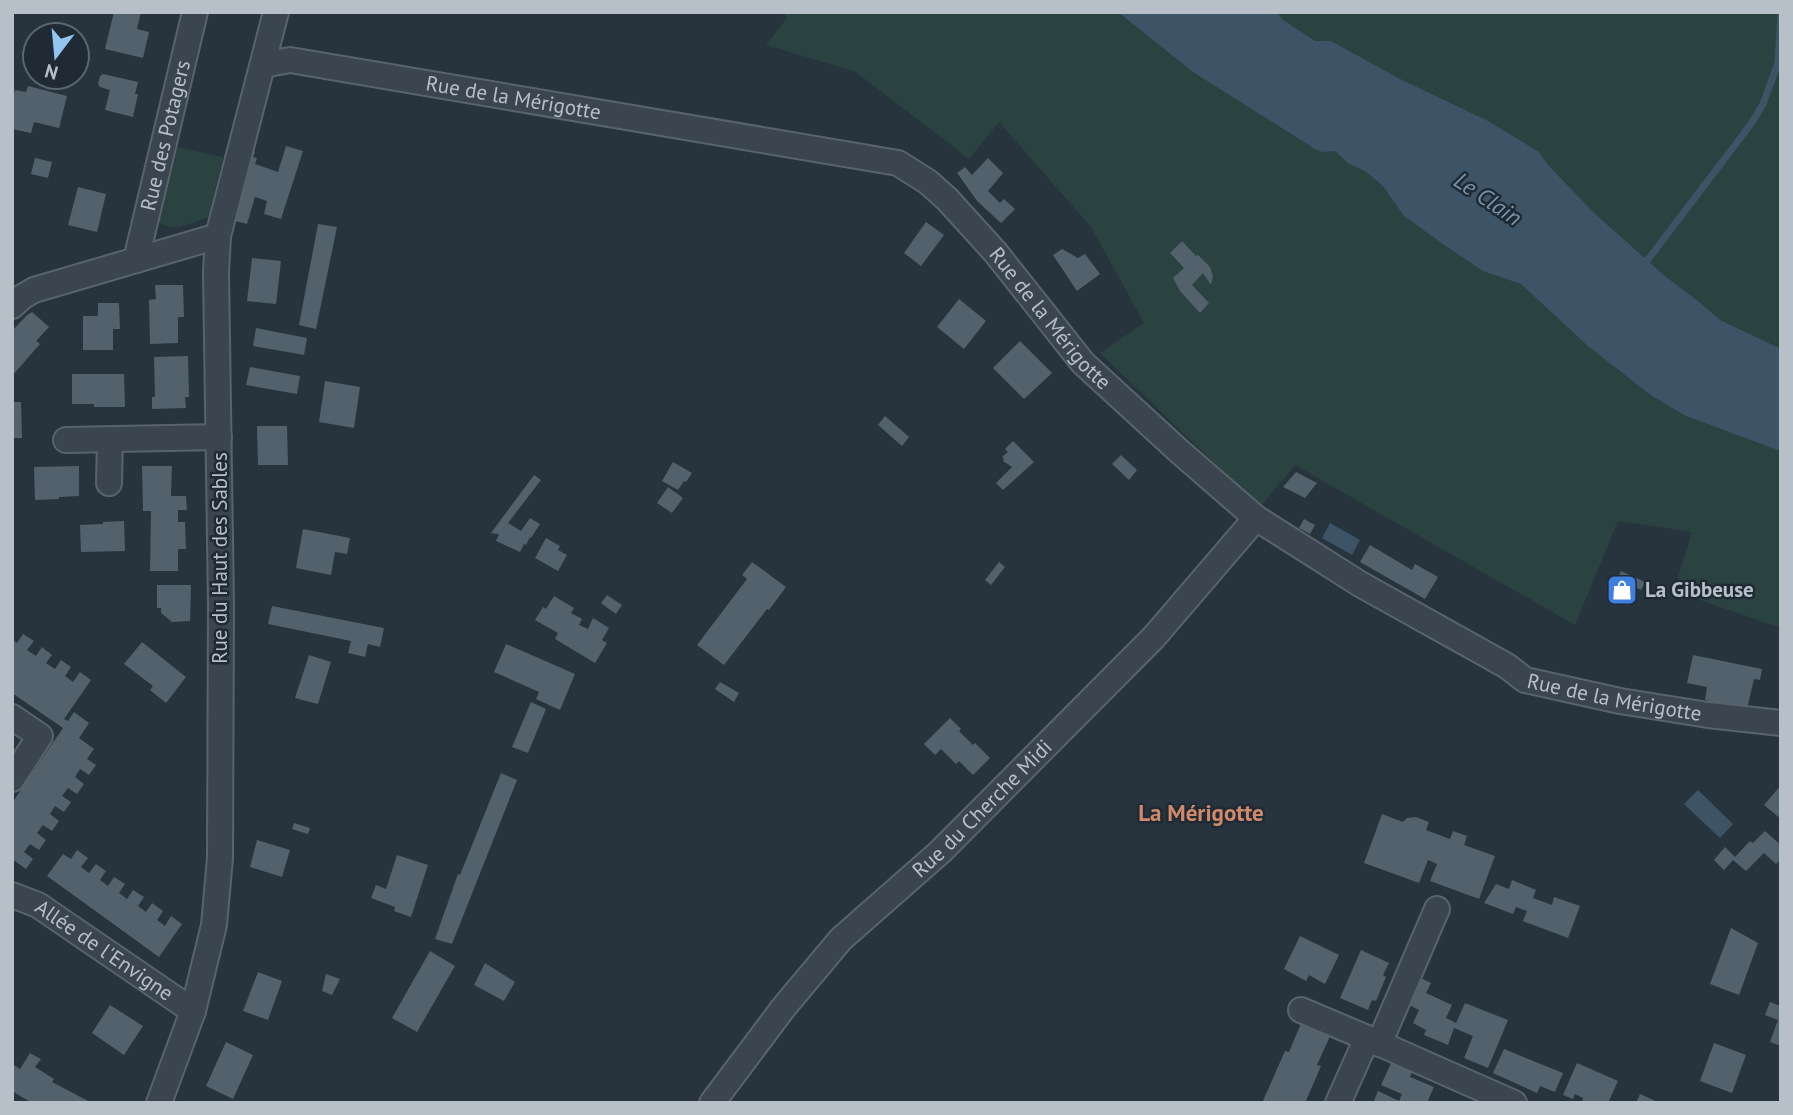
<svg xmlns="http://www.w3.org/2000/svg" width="1793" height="1115" viewBox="0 0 1793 1115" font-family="'PT Sans',sans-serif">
  <rect width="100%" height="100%" fill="#27343e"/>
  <g fill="#2a4240">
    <polygon points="785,12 1781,12 1781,628 1674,591 1692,532 1618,521 1575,625 1295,465 1260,507 1100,353 1144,323 1091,227 999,122 969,159 856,72 766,45 786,19"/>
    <path d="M177 147 223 157 209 217C193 222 174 234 159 222Z"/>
  </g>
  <g fill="#3d5466">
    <polygon points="1118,12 1277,12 1283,20 1315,41 1331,41 1398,78 1488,121 1539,152 1548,165 1594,213 1666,277 1698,301 1720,320 1781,349 1781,451 1686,416 1652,396 1589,347 1521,284 1483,271 1443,244 1404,216 1383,186 1365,171 1349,164 1335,151 1322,152 1315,149 1193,72"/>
    <polygon points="1330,523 1360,540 1352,555 1322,538"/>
    <polygon points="1698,790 1733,824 1720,838 1684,804"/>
  </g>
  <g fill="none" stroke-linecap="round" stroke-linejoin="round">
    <polyline stroke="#3d5466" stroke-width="7" points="1643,266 1751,124 1763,104 1778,63 1781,12"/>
  </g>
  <g fill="#52616b">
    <polygon points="114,12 141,12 137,29 149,32 143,58 105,49"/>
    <polygon points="103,74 138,82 135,94 138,94 133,117 105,110 110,90 100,87 98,84 100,76"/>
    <polygon points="28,86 67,96 59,128 34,122 31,133 12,129 12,101 15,90 26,92"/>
    <polygon points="286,146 303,151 281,219 264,214 267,201 255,197 247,224 232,220 247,150 255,152 253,157 257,158 255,164 278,172"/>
    <polygon points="35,158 52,162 48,178 31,174"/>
    <polygon points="988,158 1003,173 988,191 1000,203 1004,199 1015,209 1001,223 978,202 957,173 965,167 972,175"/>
    <polygon points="78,187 106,194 97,232 68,225"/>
    <polygon points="926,222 944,235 921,266 904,253"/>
    <polygon points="318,224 337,227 316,329 299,325"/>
    <polygon points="1182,241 1196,256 1198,255 1210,267 1213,276 1211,285 1203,273 1192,285 1209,303 1200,313 1180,291 1173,278 1184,268 1170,253"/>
    <polygon points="1062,249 1078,258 1085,254 1100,274 1077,291 1053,255"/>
    <polygon points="252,258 281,261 276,304 247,301"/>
    <polygon points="155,285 183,285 184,317 178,317 178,343 150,344 149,300 156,299"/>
    <polygon points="959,299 986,321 964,349 937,327"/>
    <polygon points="98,303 119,303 120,329 113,329 113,350 83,350 83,316 98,316"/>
    <polygon points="32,312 49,327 36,341 40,344 12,376 12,331 27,315"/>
    <polygon points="256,328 307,338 304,355 253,346"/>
    <polygon points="1020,341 1052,373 1024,399 993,368"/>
    <polygon points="188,356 189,397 185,397 186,408 152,409 152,397 155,397 154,357"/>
    <polygon points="250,367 300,376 297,394 246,385"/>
    <polygon points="72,374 124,374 125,407 94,407 94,404 72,404"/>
    <polygon points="325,381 360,387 354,428 319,422"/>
    <polygon points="12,402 21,402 22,438 12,438"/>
    <polygon points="885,416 909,437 902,446 878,425"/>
    <polygon points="257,426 287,426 288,465 258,465"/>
    <polygon points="1013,441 1034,462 1003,490 996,483 1012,467 1003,461 1004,459 1002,457 1008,452 1005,449"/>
    <polygon points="1121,455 1137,470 1129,480 1112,464"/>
    <polygon points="673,462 692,473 686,482 684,481 678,490 662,481"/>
    <polygon points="79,466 79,496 59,497 59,499 35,500 34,467"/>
    <polygon points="142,466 172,466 171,496 186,496 187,510 178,510 178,522 185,522 186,549 178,549 178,571 150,571 151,511 143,511"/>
    <polygon points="1296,472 1317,483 1305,498 1283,487"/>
    <polygon points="534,475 541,480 508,523 521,531 530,518 540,524 531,538 530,537 526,545 524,544 520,552 496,541 499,534 491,533"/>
    <polygon points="668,487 683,498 672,513 657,503"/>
    <polygon points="1304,519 1315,525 1310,534 1299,528"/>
    <polygon points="124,521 125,551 81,552 80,525 103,524 103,522"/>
    <polygon points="303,529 350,538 347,554 335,552 331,575 296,568"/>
    <polygon points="546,538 560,546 558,550 567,555 558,571 535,558"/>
    <polygon points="1370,545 1412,570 1415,564 1438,577 1425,599 1360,562"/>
    <polygon points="752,562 786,587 769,610 767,609 724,665 697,645 747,579 742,575"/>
    <polygon points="999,562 1005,567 991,585 985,580"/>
    <polygon points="1621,571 1645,582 1641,590 1633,586 1628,598 1612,591"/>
    <polygon points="157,585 191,585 190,621 172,622 161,613 161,608 157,608"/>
    <polygon points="607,595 622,605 616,614 601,603"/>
    <polygon points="554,596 574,608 571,613 582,619 579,625 588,629 593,618 609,628 602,640 607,643 595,663 555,639 558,633 535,620 543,607 546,609"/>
    <polygon points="272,606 384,628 380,647 368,644 365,657 348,653 351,641 268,624"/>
    <polygon points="23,634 34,641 27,650 36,656 42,647 52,655 46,663 55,669 61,660 71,667 65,676 73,682 80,672 91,680 64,719 68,721 74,712 89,723 79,738 94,749 87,759 96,765 89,775 80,769 75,777 84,784 77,794 68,788 62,796 71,802 64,812 55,806 50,814 59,821 52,831 43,825 37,833 46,840 39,850 30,844 24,852 33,859 26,869 12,859 12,803 63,728 12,693 12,639 17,643"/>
    <polygon points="142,642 186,677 166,703 150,690 153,686 124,664"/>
    <polygon points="506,644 575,674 560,710 536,699 539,692 494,672"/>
    <polygon points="309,655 331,662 318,704 295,698"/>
    <polygon points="1693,655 1762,669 1760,680 1754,679 1747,709 1705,700 1707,687 1687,683"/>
    <polygon points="720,682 739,693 734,702 715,689"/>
    <polygon points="531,702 546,709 528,753 512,747"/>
    <polygon points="950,718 961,729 959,731 973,745 975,743 990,758 973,775 959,761 956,764 941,749 935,755 924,744"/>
    <polygon points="501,773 517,780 452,944 435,939 458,874 460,875"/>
    <polygon points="1781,785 1781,819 1764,805"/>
    <polygon points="1382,814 1403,822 1407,818 1416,817 1429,822 1426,830 1450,839 1453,831 1467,836 1464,845 1495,856 1479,899 1430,881 1437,864 1428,860 1419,883 1364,863"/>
    <polygon points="294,823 310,828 308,834 292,829"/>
    <polygon points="1765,831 1781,845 1781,859 1776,864 1764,853 1746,871 1733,860 1724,870 1714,860 1725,847 1735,857 1750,841 1753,843"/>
    <polygon points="257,840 290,850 282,877 250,867"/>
    <polygon points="77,850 88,858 81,867 89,873 96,864 106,871 100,880 108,886 114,877 125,884 119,893 127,899 133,890 144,897 138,906 146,912 152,903 163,911 157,920 165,926 171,916 182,924 159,957 47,876 63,854 71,859"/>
    <polygon points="397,855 428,865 411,917 394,911 395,907 371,898 376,885 386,889"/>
    <polygon points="1512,880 1536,890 1533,898 1552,905 1554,897 1580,906 1568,938 1523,921 1527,911 1516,907 1513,914 1484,903 1496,884 1509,889"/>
    <polygon points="1731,928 1758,943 1739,995 1710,984"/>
    <polygon points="1300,936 1339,955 1325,984 1309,975 1306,981 1284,969"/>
    <polygon points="1361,950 1389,963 1383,975 1386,977 1376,1001 1372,1000 1368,1010 1340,998"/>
    <polygon points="430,951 455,966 417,1032 392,1018"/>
    <polygon points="485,963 515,982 504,1001 474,985"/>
    <polygon points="258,972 282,981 268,1020 243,1011"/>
    <polygon points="326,974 340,979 332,995 322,991"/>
    <polygon points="1419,977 1431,983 1426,993 1452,1005 1446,1018 1456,1023 1465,1003 1508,1020 1488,1068 1464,1058 1473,1036 1454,1028 1448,1045 1424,1035 1426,1030 1413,1023 1419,1010 1407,1004"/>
    <polygon points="1770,1002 1781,1006 1781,1046 1770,1042 1778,1020 1765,1015"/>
    <polygon points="110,1005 143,1026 124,1055 92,1033"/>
    <polygon points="1302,1021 1331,1034 1317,1065 1321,1066 1305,1103 1262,1103 1285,1051 1289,1052"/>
    <polygon points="226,1042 253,1055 233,1099 206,1086"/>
    <polygon points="1714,1043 1746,1055 1732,1093 1700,1081"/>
    <polygon points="1504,1049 1563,1073 1555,1092 1540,1086 1537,1093 1493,1073"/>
    <polygon points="30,1053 41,1059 35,1067 54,1079 52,1082 92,1103 32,1103 12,1091 12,1064 20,1069"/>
    <polygon points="1392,1061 1413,1070 1410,1077 1434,1087 1427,1103 1373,1103 1378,1091 1399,1101 1402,1094 1381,1085"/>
    <polygon points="1577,1063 1618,1081 1608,1103 1582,1103 1583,1098 1575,1094 1573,1099 1563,1095"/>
    <polygon points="1640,1094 1660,1103 1636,1103"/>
  </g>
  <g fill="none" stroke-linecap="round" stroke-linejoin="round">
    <g stroke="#58636c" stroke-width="28">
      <g id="minor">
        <path id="s1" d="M263 65 290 60 898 163 928 182 947 199 996 253 1083 363 1180 452 1256 518 1360 584 1507 666 1525 680 1620 701 1708 715 1781 723"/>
        <path id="s2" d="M136 260 195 12"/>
        <polyline points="12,306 22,297 34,290 218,236"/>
        <polyline points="66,440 219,437"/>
        <polyline points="109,483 110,440"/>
        <polyline points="12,717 40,736 12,779"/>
        <path id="s3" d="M12 895 38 905 193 1011"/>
        <polyline points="1301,1010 1367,1038"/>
        <polyline points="1379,1044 1437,909"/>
        <polyline points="159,1103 193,1011 214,925 220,858 221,605 216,272 218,236 276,12"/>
        <path id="s4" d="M712 1103 784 1007 841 939 940 852 1154 637 1256 518"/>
        <polyline points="1338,1103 1367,1038 1514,1103"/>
      </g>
    </g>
    <use href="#minor" stroke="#3a454f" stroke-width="24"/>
  </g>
  <defs>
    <g id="shop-square" transform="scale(1.575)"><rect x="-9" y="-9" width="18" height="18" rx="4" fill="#3f7fe0" stroke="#1f2a34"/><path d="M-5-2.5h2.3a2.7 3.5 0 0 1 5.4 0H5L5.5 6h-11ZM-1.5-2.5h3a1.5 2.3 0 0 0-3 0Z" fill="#fff"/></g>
  </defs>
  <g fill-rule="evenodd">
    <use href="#shop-square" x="1622" y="590"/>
  </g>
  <g text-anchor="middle" stroke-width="5" stroke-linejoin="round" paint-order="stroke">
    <g font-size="21" fill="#b7c0c9" stroke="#1f2a34">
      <text dy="7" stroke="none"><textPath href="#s1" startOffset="254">Rue de la Mérigotte</textPath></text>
      <text dy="7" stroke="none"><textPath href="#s2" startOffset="128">Rue des Potagers</textPath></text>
      <text dy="7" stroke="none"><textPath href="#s1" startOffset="863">Rue de la Mérigotte</textPath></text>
      <text transform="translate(220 558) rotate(-90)" y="7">Rue du Haut des Sables</text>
      <text dy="7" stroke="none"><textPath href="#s1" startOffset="1556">Rue de la Mérigotte</textPath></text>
      <text dy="7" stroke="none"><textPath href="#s4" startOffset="401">Rue du Cherche Midi</textPath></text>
      <text dy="7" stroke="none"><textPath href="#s3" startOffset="108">Allée de l'Envigne</textPath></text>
    </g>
    <g font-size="21" font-weight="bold" fill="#b7c0c9" stroke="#1f2a34" text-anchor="start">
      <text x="1645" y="597">La Gibbeuse</text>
    </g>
    <g font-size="23" font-style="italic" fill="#7995aa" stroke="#1f2a34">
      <text transform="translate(1488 199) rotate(34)" y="8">Le Clain</text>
    </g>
    <g font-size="23" font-weight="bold" fill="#d0896b" stroke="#1f2a34">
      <text x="1201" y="821">La Mérigotte</text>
    </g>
  </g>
  <rect width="1793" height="1115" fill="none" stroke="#b7c0c9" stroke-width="28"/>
  <g transform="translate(56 56) rotate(196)"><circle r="33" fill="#1f2a34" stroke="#5c6670" stroke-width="2"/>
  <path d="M0-5L12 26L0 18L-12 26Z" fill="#93c5f2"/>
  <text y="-10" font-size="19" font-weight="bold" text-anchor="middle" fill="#b7c0c9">N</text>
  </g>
</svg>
